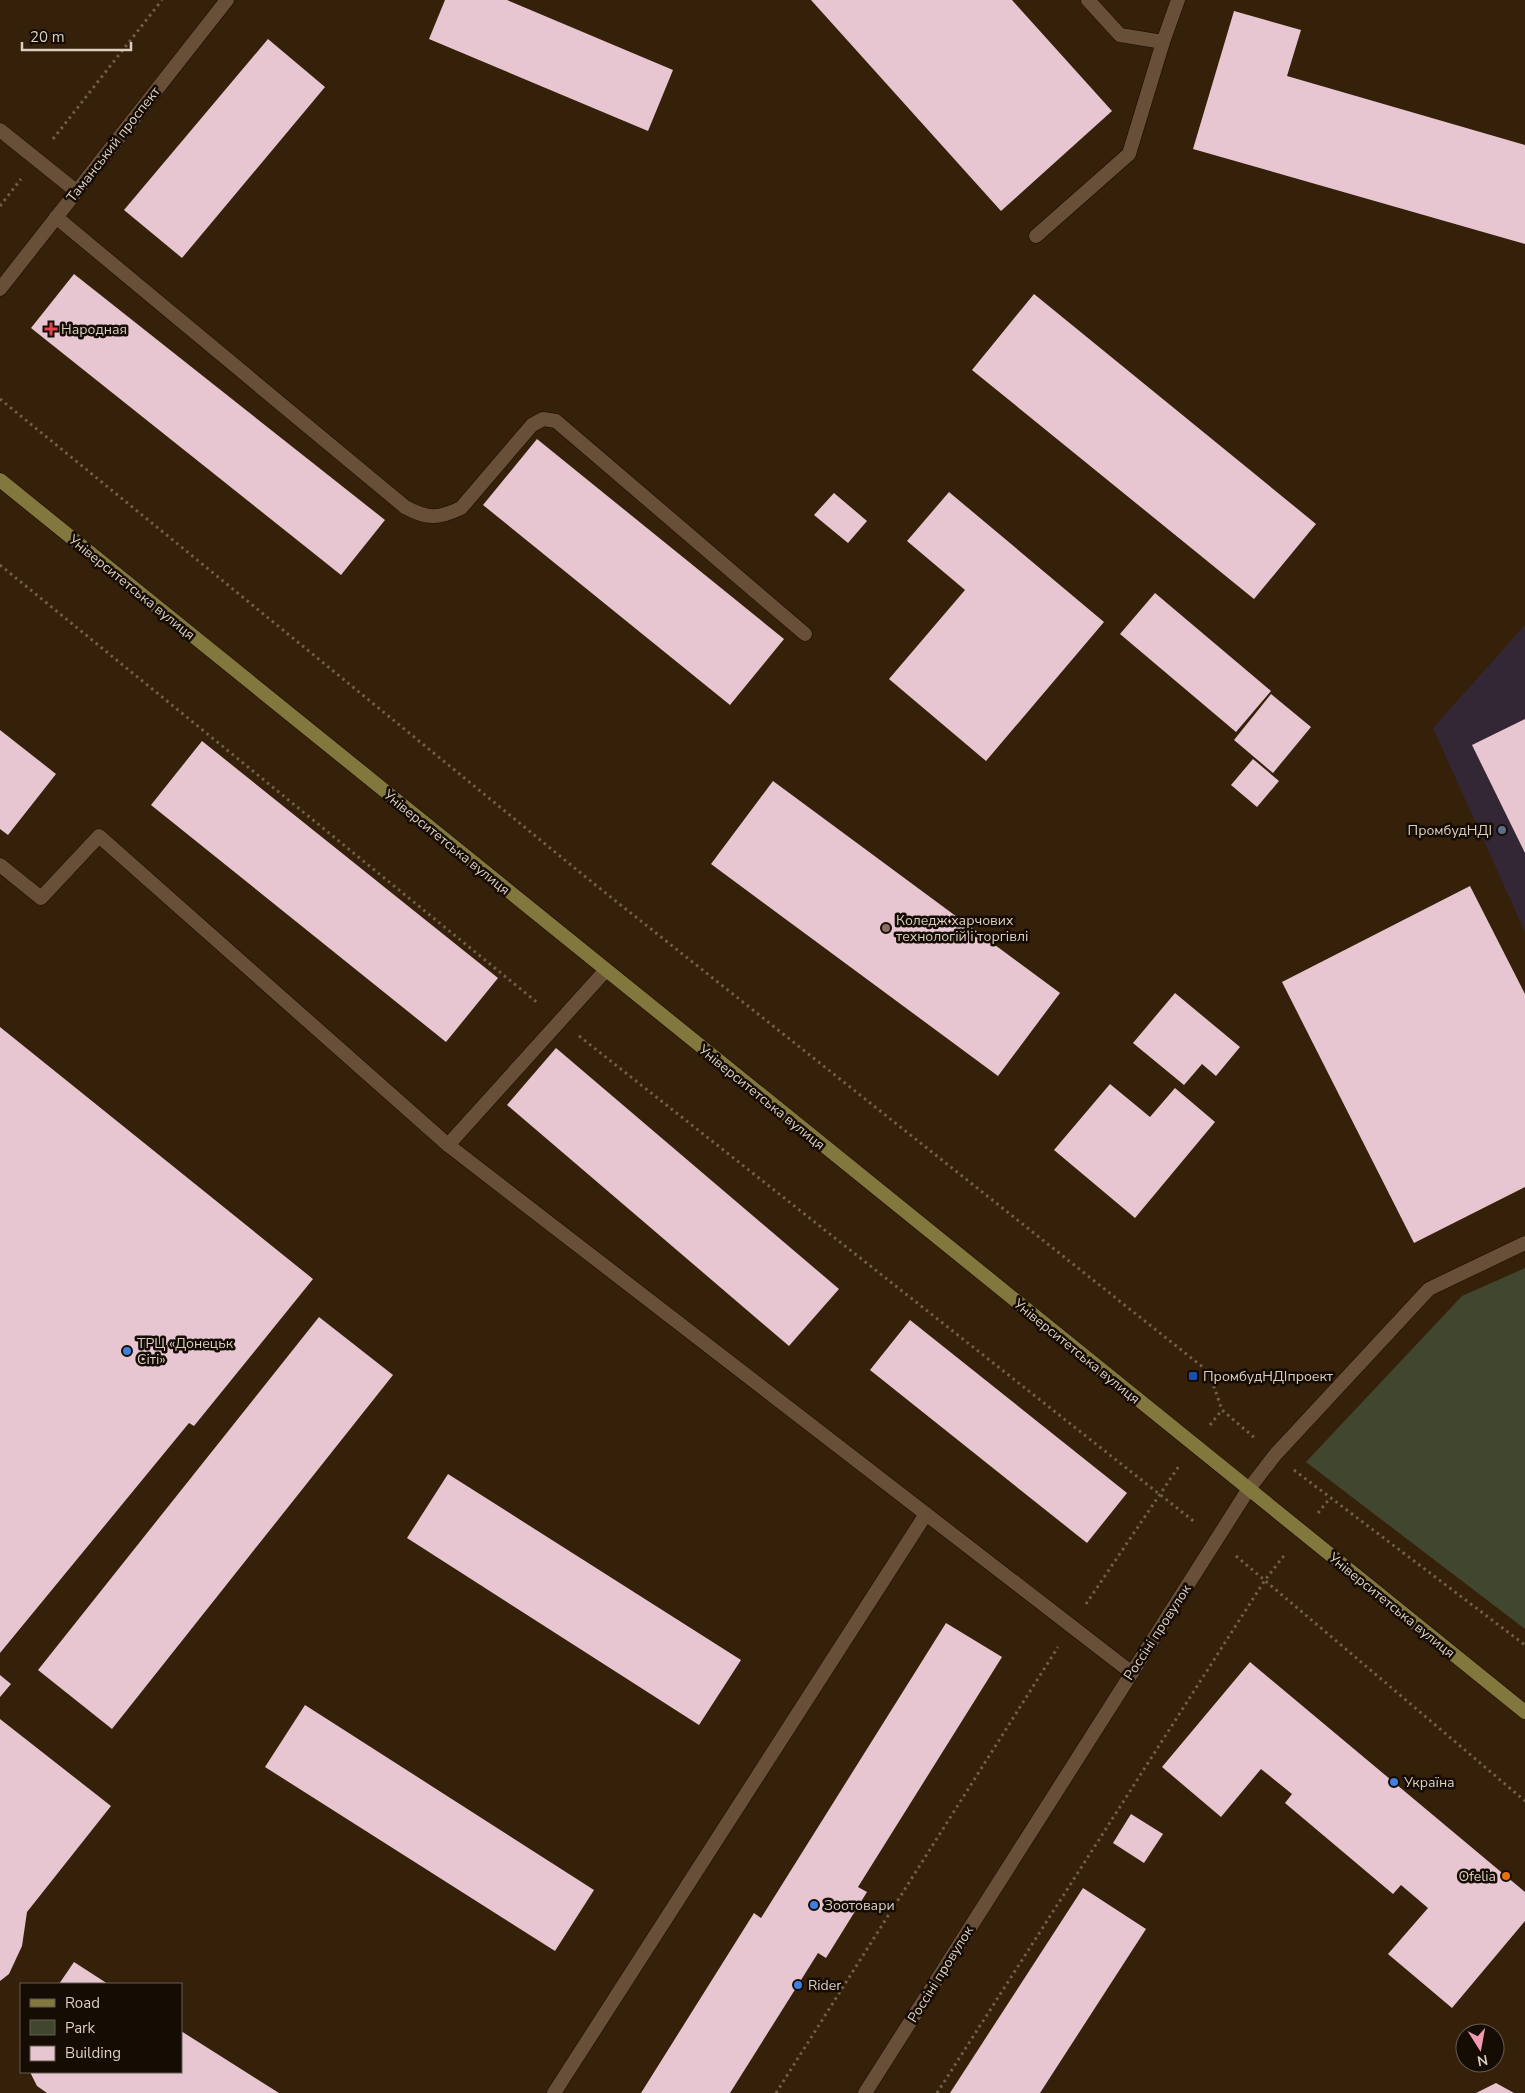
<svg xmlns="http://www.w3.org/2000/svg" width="1525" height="2093" viewBox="0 0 1525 2093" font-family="'Nunito Sans',sans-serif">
  <rect width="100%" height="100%" fill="#352009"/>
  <polygon fill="#332736" points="1525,625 1525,932 1433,728"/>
  <polygon fill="#41472f" points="1525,1268 1525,1629 1306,1462 1462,1296"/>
  <g fill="#e7c6d2">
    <polygon points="445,0 507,0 673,70 648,131 429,39"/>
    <polygon points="811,0 1012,0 1112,111 1001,211"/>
    <polygon points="1234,11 1301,30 1287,76 1525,145 1525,244 1193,149"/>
    <polygon points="268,39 325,87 182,258 124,210"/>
    <polygon points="74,274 385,520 341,575 31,328"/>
    <polygon points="1034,294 1316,524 1254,599 972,370"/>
    <polygon points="537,439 784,639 730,705 483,505"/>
    <polygon points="949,492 1104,622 986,761 889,679 965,590 907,541"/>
    <polygon points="834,493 867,521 848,543 814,515"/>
    <polygon points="1155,593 1271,691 1236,732 1120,634"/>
    <polygon points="1271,694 1311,727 1273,773 1234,740"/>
    <polygon points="1525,719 1525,853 1472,745"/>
    <polygon points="0,730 56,774 8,835 0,829"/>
    <polygon points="202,741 498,978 446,1042 151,805"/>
    <polygon points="1253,759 1279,781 1257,807 1231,785"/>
    <polygon points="773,781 1060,993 998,1076 711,864"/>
    <polygon points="1470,886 1525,994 1525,1187 1414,1243 1282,982"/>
    <polygon points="1175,993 1240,1047 1216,1076 1202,1064 1184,1085 1133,1043"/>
    <polygon points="0,1027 313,1279 194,1426 189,1423 0,1653"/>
    <polygon points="556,1048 839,1289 789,1346 507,1105"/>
    <polygon points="1110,1084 1150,1117 1175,1088 1215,1122 1135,1218 1054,1150"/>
    <polygon points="319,1317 393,1375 112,1729 38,1670"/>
    <polygon points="910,1320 1127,1493 1087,1543 870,1370"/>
    <polygon points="448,1474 741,1660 699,1725 407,1538"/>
    <polygon points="946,1623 1002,1657 858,1887 867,1892 826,1958 818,1953 730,2093 641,2093 754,1913 761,1918"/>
    <polygon points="1250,1662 1525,1892 1525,1921 1452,2008 1388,1954 1428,1908 1401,1885 1393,1894 1285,1803 1292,1794 1261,1769 1221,1817 1162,1767"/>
    <polygon points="0,1675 11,1684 0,1697"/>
    <polygon points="305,1705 594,1890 555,1951 265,1767"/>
    <polygon points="0,1719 111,1806 27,1912 22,1946 9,1974 0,1981"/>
    <polygon points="1131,1814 1163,1834 1144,1863 1113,1843"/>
    <polygon points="1083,1888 1146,1929 1040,2093 950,2093"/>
    <polygon points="74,1962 108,1984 59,1984"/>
    <polygon points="181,2031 279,2093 47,2093 37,2086 30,2072 181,2072"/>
    <polygon points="1496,2083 1514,2093 1476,2093"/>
  </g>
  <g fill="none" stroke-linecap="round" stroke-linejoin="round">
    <g stroke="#1b0800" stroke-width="15">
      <g id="service">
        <polyline points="1088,0 1120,35 1163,42"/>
        <polyline points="0,130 76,191"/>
        <path d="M56 217 405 507C427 519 438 519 461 508L532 425 543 419 556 421 805 634"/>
        <polyline points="1036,236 1129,154 1163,42 1178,0"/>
        <polyline points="0,865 41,898 99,836 448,1145"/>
        <polyline points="606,970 448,1145 1132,1673"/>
        <polyline points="554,2093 926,1514"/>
      </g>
    </g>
    <g stroke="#1b0800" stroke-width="15">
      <polyline id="minor" points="1248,1490 1275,1455 1429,1289 1525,1243"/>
    </g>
    <g stroke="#1b0800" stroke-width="15">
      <g id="tertiary">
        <polyline points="0,289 227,0"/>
        <polyline points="865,2093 1248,1490"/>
      </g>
    </g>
    <g stroke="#1b0800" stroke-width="15">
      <polyline id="primary" points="0,480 1525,1712"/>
    </g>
    <g stroke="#715f4b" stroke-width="3" stroke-dasharray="2.5 4" stroke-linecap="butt">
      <polyline points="53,139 162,0"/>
      <polyline points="0,206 21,179"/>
      <polyline points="0,399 593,883 1209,1372 1222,1410 1256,1439"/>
      <polyline points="0,565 539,1004"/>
      <polyline points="579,1036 1196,1523"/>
      <polyline points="1210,1425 1222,1410"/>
      <polyline points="1294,1470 1525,1645"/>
      <polyline points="1318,1513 1330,1498"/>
      <polyline points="1236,1556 1525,1801"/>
      <polyline points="1086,1604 1179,1466"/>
      <polyline points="776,2093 1058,1647"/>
      <polyline points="937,2093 1265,1580 1286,1553"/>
    </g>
    <use href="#service" stroke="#674f38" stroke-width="14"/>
    <use href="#minor" stroke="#674f38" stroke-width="14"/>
    <use href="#tertiary" stroke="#674f38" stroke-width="14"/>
    <use href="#primary" stroke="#82773c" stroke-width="14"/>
  </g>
  <path fill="#e0444e" stroke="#150c04" stroke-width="2" d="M48.5 321.5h5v5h5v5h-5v5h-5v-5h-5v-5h5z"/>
  <circle fill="#5c6f8a" stroke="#150c04" stroke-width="2" cx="1502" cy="830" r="5"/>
  <circle fill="#8d6e63" stroke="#150c04" stroke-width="2" cx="886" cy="928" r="5"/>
  <g fill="#3f7fe0" stroke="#150c04" stroke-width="2">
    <circle cx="127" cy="1351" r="5"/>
    <circle cx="1394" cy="1782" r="5"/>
    <circle cx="814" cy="1905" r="5"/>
    <circle cx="798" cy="1985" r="5"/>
  </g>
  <rect fill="#1a4fb4" stroke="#150c04" stroke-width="2" x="1188" y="1371" width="10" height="10" rx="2.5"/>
  <circle fill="#e8710a" stroke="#150c04" stroke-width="2" cx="1506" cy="1876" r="5"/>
  <g text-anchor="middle" stroke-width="5" stroke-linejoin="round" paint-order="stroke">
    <g font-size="14" fill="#dccec1" stroke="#150c04">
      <text transform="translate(113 144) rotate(-52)" y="5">Таманський проспект</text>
      <text transform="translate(132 587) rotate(39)" y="5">Університетська вулиця</text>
      <text transform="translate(447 842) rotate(39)" y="5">Університетська вулиця</text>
      <text transform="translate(762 1097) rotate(39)" y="5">Університетська вулиця</text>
      <text transform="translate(1077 1351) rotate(39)" y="5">Університетська вулиця</text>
      <text transform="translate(1392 1605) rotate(39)" y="5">Університетська вулиця</text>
      <text transform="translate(1157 1632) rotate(-57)" y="5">Россіні провулок</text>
      <text transform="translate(940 1974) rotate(-58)" y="5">Россіні провулок</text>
    </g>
    <g font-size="14" fill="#dccec1" stroke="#150c04" text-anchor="start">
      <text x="61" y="334">Народная</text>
      <text x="1492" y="835" text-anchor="end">ПромбудНДІ</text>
      <text x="896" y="925">Коледж харчових<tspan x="896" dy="16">технологій і торгівлі</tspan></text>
      <text x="137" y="1348">ТРЦ «Донецьк<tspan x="137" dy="16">Сіті»</tspan></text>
      <text x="1203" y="1381">ПромбудНДІпроект</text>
      <text x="1404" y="1787">Україна</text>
      <text x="1496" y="1881" text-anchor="end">Ofelia</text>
      <text x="824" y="1910">Зоотовари</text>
      <text x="808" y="1990">Rider</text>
    </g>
  </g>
  <rect x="20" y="1983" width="162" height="90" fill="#150c04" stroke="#655a50"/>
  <rect x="30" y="1999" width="25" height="8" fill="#82773c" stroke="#655a50"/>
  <text x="65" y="2008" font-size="15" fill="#dccec1">Road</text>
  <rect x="30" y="2020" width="25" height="15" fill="#41472f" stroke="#655a50"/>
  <text x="65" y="2033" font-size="15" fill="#dccec1">Park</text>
  <rect x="30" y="2046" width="25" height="15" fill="#e7c6d2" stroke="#655a50"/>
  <text x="65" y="2058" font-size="15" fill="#dccec1">Building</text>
  <g transform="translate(1480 2048) rotate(169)"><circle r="24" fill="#150c04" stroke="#655a50"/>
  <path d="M0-4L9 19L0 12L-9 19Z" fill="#f19ab3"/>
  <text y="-8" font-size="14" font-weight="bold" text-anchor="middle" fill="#dccec1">N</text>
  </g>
  <path d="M22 42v8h109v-8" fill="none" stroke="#dccec1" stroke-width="2.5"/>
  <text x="30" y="42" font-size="15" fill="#dccec1" stroke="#150c04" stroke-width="4" paint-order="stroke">20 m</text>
</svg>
